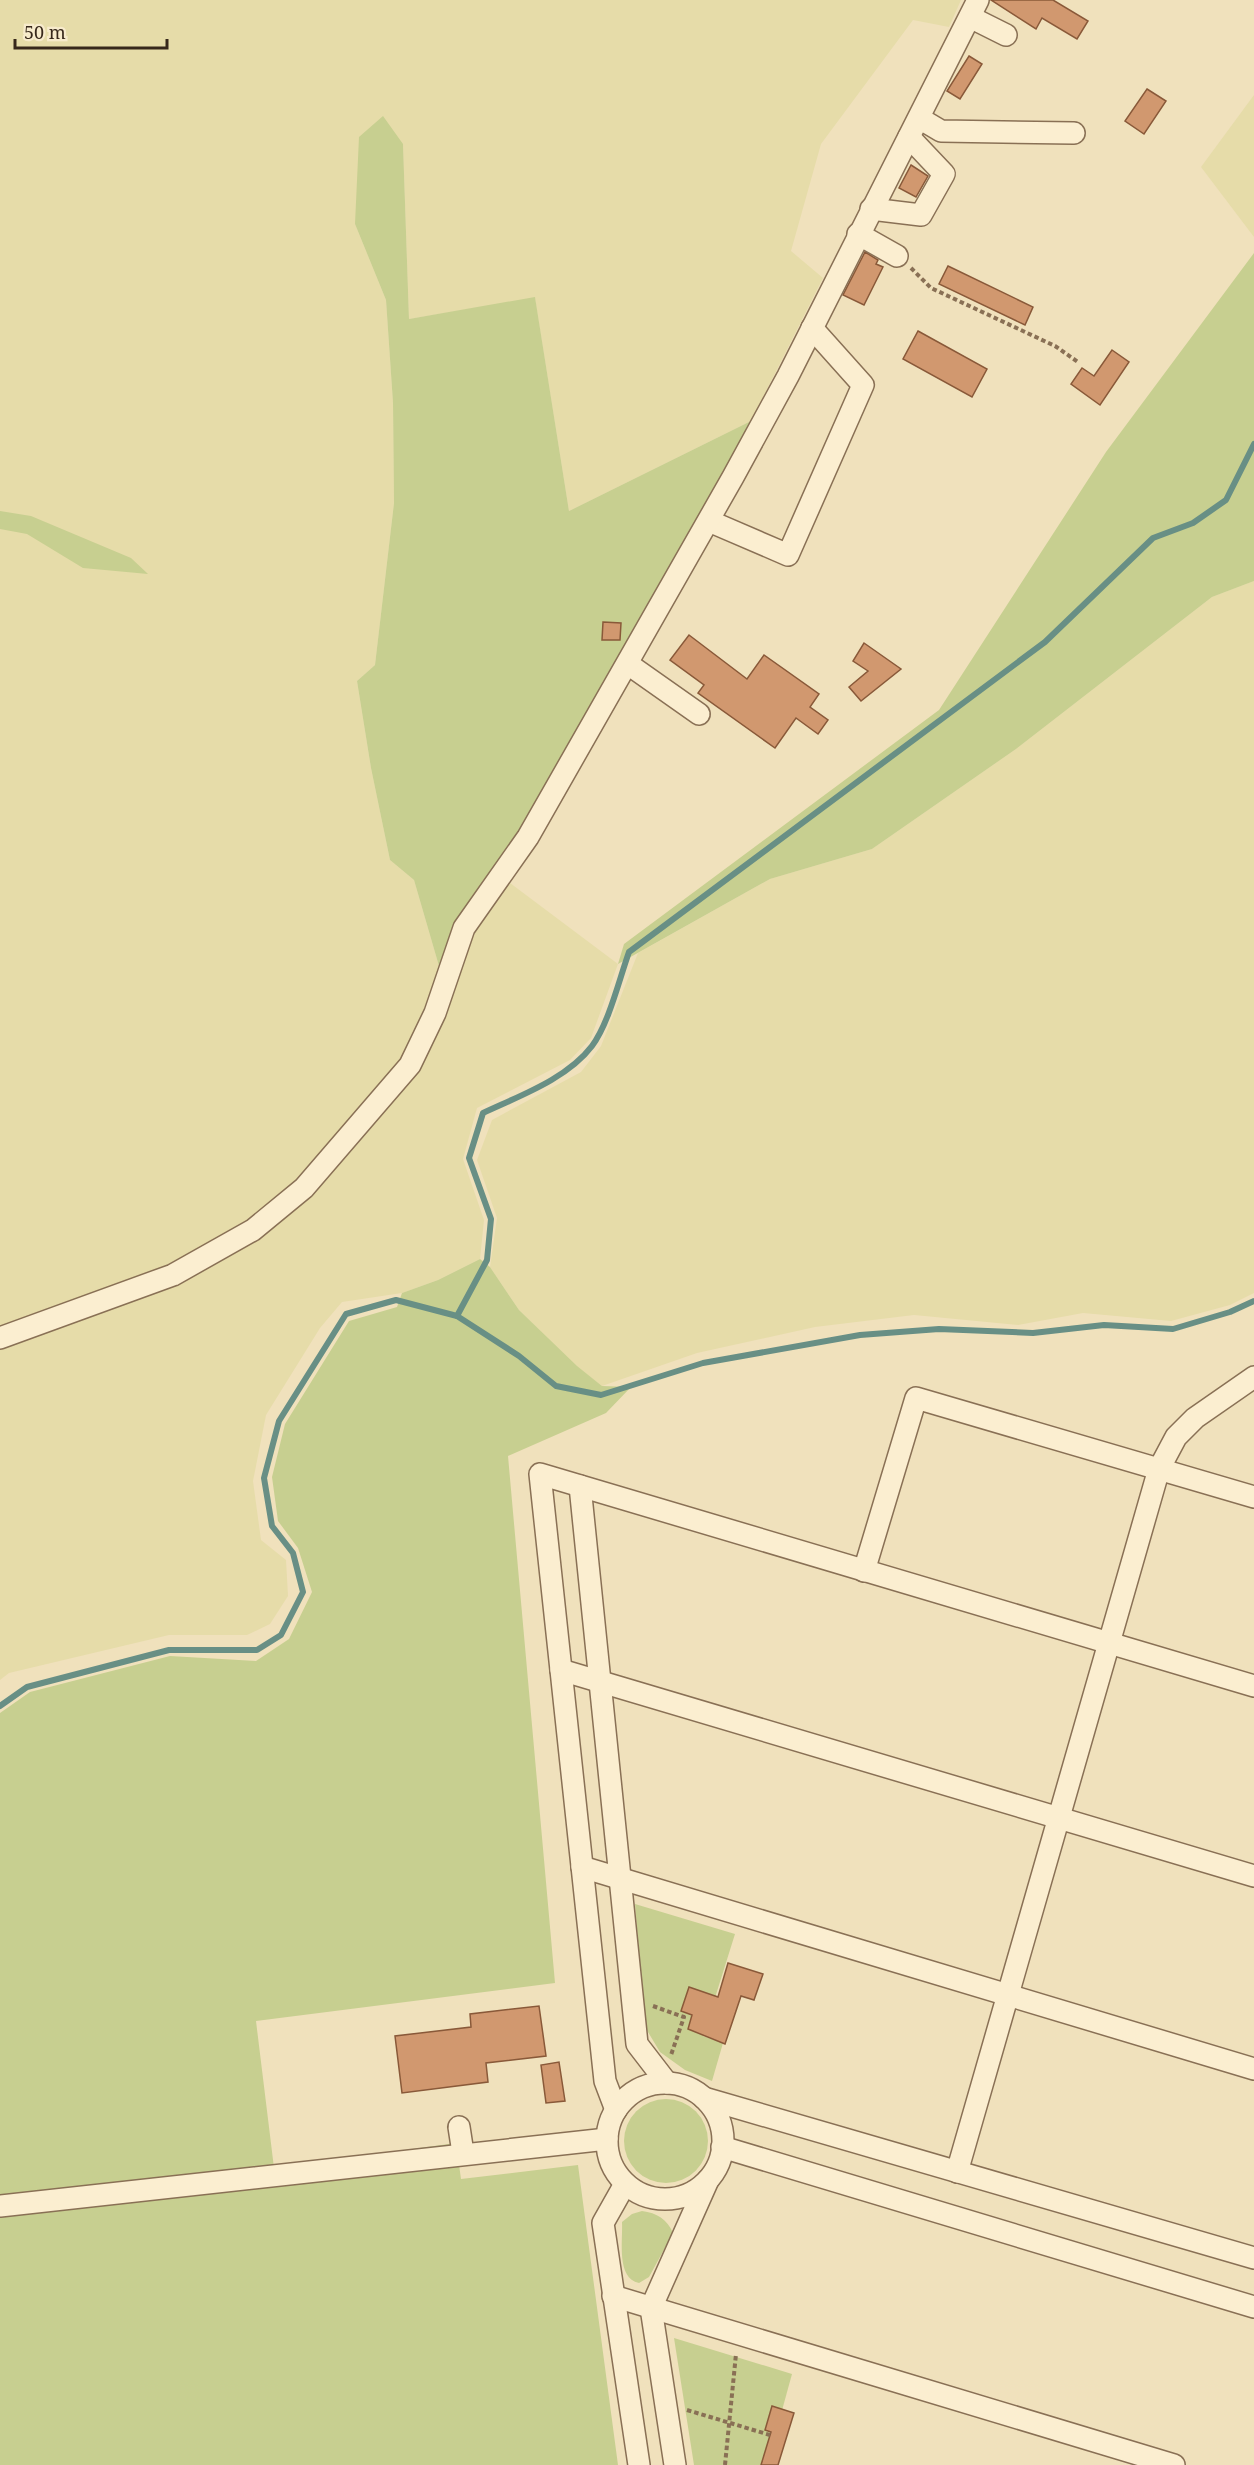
<svg xmlns="http://www.w3.org/2000/svg" width="1254" height="2465" viewBox="0 0 1254 2465" font-family="'Noto Serif',serif">
  <rect width="100%" height="100%" fill="#f0e1bc"/>
  <g fill="#e6dca9">
    <polygon points="0,0 961,0 949,27 913,20 821,144 791,251 823,278 751,421 569,511 535,298 409,319 403,144 355,224 386,300 393,403 394,503 375,665 357,681 371,768 390,860 414,880 441,973 407,1063 299,1183 246,1225 168,1269 0,1327"/>
    <polygon points="1254,95 1254,237 1201,167"/>
    <polygon points="1254,581 1254,1293 1230,1305 1171,1321 1083,1313 1018,1325 914,1315 815,1327 697,1353 602,1386 576,1366 519,1310 490,1267 497,1218 477,1160 492,1120 581,1072 601,1046 638,953 770,879 872,849 1016,749 1212,597"/>
    <polygon points="506,880 618,964 591,1038 570,1060 477,1108 463,1159 484,1220 480,1259 438,1280 402,1293 342,1302 320,1328 266,1415 253,1481 261,1540 286,1560 288,1596 270,1624 247,1635 169,1635 9,1673 0,1680 0,1345 250,1240 418,1064 471,931"/>
  </g>
  <g fill="#c7cf90">
    <polygon points="383,116 403,144 409,319 535,297 569,511 751,421 641,624 441,973 414,880 390,860 371,768 357,681 375,665 394,503 393,403 386,300 355,224 359,137"/>
    <polygon points="1254,253 1254,581 1212,597 1016,749 872,849 770,879 618,964 624,944 939,710 1106,452"/>
    <polygon points="0,511 31,516 131,558 148,574 83,568 27,534 0,529"/>
    <polygon points="480,1259 490,1267 519,1310 577,1366 602,1386 631,1387 606,1413 508,1456 555,1983 256,2021 274,2168 456,2143 461,2179 578,2165 618,2465 0,2465 0,1713 30,1692 170,1656 256,1661 289,1639 312,1592 298,1548 278,1521 272,1477 285,1424 349,1321 397,1307 402,1293 438,1280"/>
    <polygon points="635,1904 735,1934 703,2036 723,2043 712,2081 685,2070 660,2052 645,2027"/>
    <circle cx="666" cy="2141" r="42"/>
    <path d="M642 2211C657 2213 667 2219 673 2233L649 2277 639 2283C616 2278 623 2241 622 2222L632 2214Z"/>
    <polygon points="674,2338 792,2374 767,2465 694,2465"/>
  </g>
  <g fill="none" stroke-linecap="round" stroke-linejoin="round">
    <g stroke="#688f85" stroke-width="6">
      <polyline points="457,1316 519,1356 556,1386 601,1395 703,1363 860,1335 939,1329 1033,1333 1104,1325 1173,1329 1230,1312 1254,1301"/>
      <path d="M0 1706 27 1687 169 1650H257L281 1635 303 1592 293 1553 272 1526 264 1478 279 1421 346 1314 396 1300 457 1316 487 1260 491 1219 469 1158 483 1113C519 1096 567 1079 592 1046 609 1023 619 980 629 952L1045 642 1153 538 1193 523 1226 500 1254 444"/>
    </g>
  </g>
  <g fill="#d1986f" stroke="#895939" stroke-width="1.5">
    <polygon points="991,0 1053,0 1088,21 1077,39 1042,18 1036,29"/>
    <polygon points="969,56 982,64 960,99 947,91"/>
    <polygon points="1147,89 1166,101 1144,134 1125,121"/>
    <polygon points="911,165 928,176 916,197 899,188"/>
    <polygon points="865,252 878,260 876,264 883,267 864,305 843,295"/>
    <polygon points="948,266 1033,307 1025,325 939,284"/>
    <polygon points="918,331 987,369 972,397 903,359"/>
    <polygon points="1112,350 1129,362 1100,405 1071,384 1082,368 1094,376"/>
    <polygon points="603,622 621,623 620,640 602,640"/>
    <polygon points="689,635 747,679 764,655 819,694 810,707 828,720 818,734 796,718 775,748 698,693 704,685 670,660"/>
    <polygon points="864,643 901,669 861,701 849,687 868,671 853,661"/>
    <polygon points="728,1963 763,1974 754,2000 741,1996 725,2044 688,2029 692,2015 681,2011 689,1987 718,1997"/>
    <polygon points="539,2006 546,2056 486,2063 488,2082 402,2093 395,2036 471,2027 470,2014"/>
    <polygon points="559,2062 565,2101 546,2103 541,2065"/>
    <polygon points="772,2406 794,2413 778,2465 761,2465 771,2432 765,2430"/>
  </g>
  <g fill="none" stroke-linecap="round" stroke-linejoin="round">
    <g stroke="#897055" stroke-width="24">
      <g id="minor">
        <polyline points="970,17 1006,35"/>
        <polyline points="919,118 941,131 1074,133"/>
        <polyline points="871,209 921,215 944,174 909,137"/>
        <polyline points="858,234 897,256"/>
        <polyline points="709,521 788,555 863,385 812,328"/>
        <polyline points="628,664 699,714"/>
        <polyline points="0,1338 173,1275 253,1230 304,1188 410,1065 435,1013 464,928 528,837 733,477 788,376 978,0"/>
        <polyline points="580,1486 637,2044 667,2083"/>
        <polyline points="864,1571 916,1398 1254,1497"/>
        <polyline points="561,1670 1254,1876"/>
        <polyline points="582,1867 1254,2069"/>
        <circle cx="665" cy="2141" r="58"/>
        <polyline points="704,2098 1254,2258"/>
        <polyline points="616,2110 605,2081 540,1474 1254,1686"/>
        <polyline points="459,2127 463,2153"/>
        <polyline points="722,2147 1254,2307"/>
        <polyline points="957,2172 1159,1469 1176,1437 1195,1418 1254,1377"/>
        <polyline points="625,2184 603,2223 639,2465"/>
        <polyline points="0,2206 607,2139"/>
        <polyline points="613,2296 1174,2465"/>
        <polyline points="675,2465 651,2308 708,2180"/>
      </g>
    </g>
    <g stroke="#897055" stroke-width="4" stroke-dasharray="4.5 3" stroke-linecap="butt">
      <polyline points="911,268 931,288 1055,346 1078,362"/>
      <polyline points="653,2006 684,2017 671,2055"/>
      <polyline points="687,2410 770,2435"/>
      <polyline points="725,2465 736,2354"/>
    </g>
    <use href="#minor" stroke="#fbeed0" stroke-width="21"/>
  </g>
  <path d="M15 39v9h152v-9" fill="none" stroke="#37281b" stroke-width="3"/>
  <text x="24" y="39" font-size="18" fill="#37281b" stroke="#f7ebcc" stroke-width="4.5" paint-order="stroke">50 m</text>
</svg>
